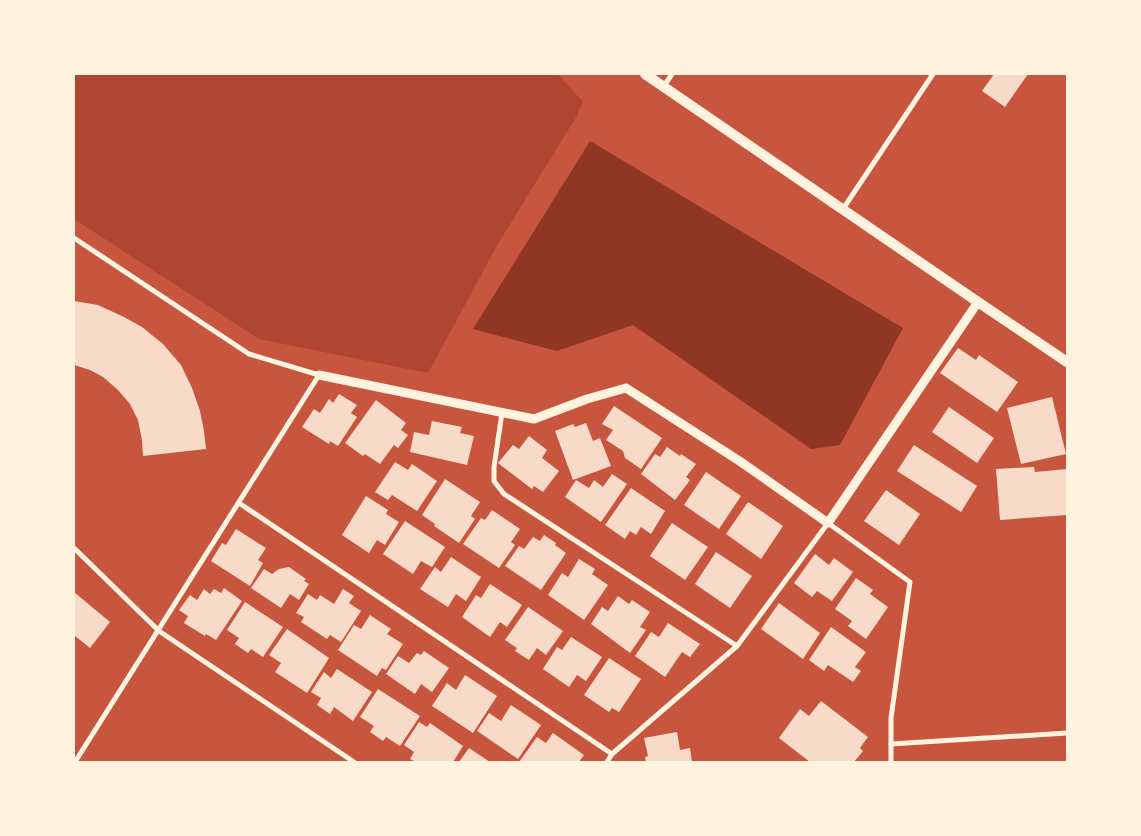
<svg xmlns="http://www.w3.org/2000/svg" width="1141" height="836" viewBox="0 0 1141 836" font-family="Poppins,sans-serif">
  <rect width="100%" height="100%" fill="#c8553d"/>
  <polygon fill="#ae4732" points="74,74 558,74 583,102 575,119 499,242 428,373 259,339 74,219"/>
  <polygon fill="#8f3625" points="590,141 903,328 840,445 811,449 633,325 557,351 473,329"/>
  <g fill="#f7dbc8">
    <polygon points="994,74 1028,74 1005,107 982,91"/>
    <polygon points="74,301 98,305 124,317 142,327 163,344 181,365 192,388 200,411 204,431 206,449 143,456 142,440 138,420 130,404 118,390 103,377 90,370 74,365"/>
    <polygon points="958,348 976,360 979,355 1018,382 997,412 940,373"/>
    <polygon points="339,394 357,405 351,413 357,417 338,446 330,441 329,444 302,427 314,409 320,413 329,399 333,403"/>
    <polygon points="1052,397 1066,454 1021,464 1007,408"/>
    <polygon points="376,400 406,423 401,430 408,435 398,448 394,445 380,464 365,454 363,456 345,443"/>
    <polygon points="614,406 662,438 641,469 625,458 623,451 606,440 613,430 602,424"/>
    <polygon points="949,407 994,438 977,463 932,432"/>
    <polygon points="432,421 462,427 460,433 474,436 467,465 410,452 414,432 429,435"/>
    <polygon points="586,423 593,441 600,438 611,466 573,480 555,431 573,424 575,427"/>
    <polygon points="529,436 547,450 542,458 559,471 543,492 534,486 532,489 498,463 513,445 519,449"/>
    <polygon points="914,445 977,486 961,512 897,471"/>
    <polygon points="667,447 680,456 681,454 696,464 686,477 690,480 675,500 641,474 655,454 660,457"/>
    <polygon points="395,462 408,470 412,464 437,481 417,511 392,495 388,500 375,492"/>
    <polygon points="1034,467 1035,472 1067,469 1067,515 1000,520 996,469"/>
    <polygon points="706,472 741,496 719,529 684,505"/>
    <polygon points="612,474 627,484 601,522 565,497 576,480 589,488 594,480 603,487"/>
    <polygon points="445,479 480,502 471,516 475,519 459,543 434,526 435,524 422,515"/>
    <polygon points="631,488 665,511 651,534 641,527 636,535 630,531 625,539 605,525"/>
    <polygon points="886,490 920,514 899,545 864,521"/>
    <polygon points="366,496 388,510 386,514 399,522 385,545 377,540 369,553 342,535"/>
    <polygon points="748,502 783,526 761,559 726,534"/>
    <polygon points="492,510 520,529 511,542 515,545 499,568 463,544 481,518 485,520"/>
    <polygon points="405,521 445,547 432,567 421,561 413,574 383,554"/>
    <polygon points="672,523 708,547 685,580 650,556"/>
    <polygon points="236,529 266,548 258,560 263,563 250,586 211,561 222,543 226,545"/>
    <polygon points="544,535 556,543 555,545 566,553 541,590 505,566 519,546 524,549 533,537 540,541"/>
    <polygon points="716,552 752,576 730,608 695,584"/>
    <polygon points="815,554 829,565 834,558 853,572 832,601 817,591 812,597 794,583"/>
    <polygon points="451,557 481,577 466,601 456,594 448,607 420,589 435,567 441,572"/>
    <polygon points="579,559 595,569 592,574 608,585 584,620 548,595 562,573 568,577"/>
    <polygon points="289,567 306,579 304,581 309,584 299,600 290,594 281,608 251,588 264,569 272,574 279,569"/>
    <polygon points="856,578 873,590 870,594 888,607 866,639 848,626 852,621 835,609"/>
    <polygon points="490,584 522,605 507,627 500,622 490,637 462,617 476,595 481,598"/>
    <polygon points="224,588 242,601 216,640 206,634 205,636 184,623 188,616 179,610 190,595 197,600 204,589 210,594 214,589 221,593"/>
    <polygon points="343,589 354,596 349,603 361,611 341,642 330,635 327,639 301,622 304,617 296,613 308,594 317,600 320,595 334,604"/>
    <polygon points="74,592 110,622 90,648 74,635"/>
    <polygon points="618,596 629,604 632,600 650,612 640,627 646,630 630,653 591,624 602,607 608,611"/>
    <polygon points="245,602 283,627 263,657 251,649 248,653 235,644 239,638 227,630"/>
    <polygon points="779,603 820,633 803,659 761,629"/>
    <polygon points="528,607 563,631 546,655 537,648 529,660 515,651 517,648 505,640"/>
    <polygon points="370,615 391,629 387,634 403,644 386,670 382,668 377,676 338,650 354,625 361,629"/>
    <polygon points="668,623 700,644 690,657 682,652 665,677 635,656 651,632 659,637"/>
    <polygon points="831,627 866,652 855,667 861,671 853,682 828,665 824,671 809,660"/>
    <polygon points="287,629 329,658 307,693 275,672 281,663 269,655"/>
    <polygon points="571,637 602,657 586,681 577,675 569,687 543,669 557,647 562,650"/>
    <polygon points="424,651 449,668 432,692 421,684 415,694 386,674 398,656 409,663 417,653 421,655"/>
    <polygon points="609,658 641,679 619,712 612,708 609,712 584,695"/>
    <polygon points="337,669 372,692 353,721 334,707 330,714 317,705 321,698 311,692 324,672 331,678"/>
    <polygon points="465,675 497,696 473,733 432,706 447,683 456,690"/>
    <polygon points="378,689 420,716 400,746 386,737 383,741 370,732 374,726 360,717"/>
    <polygon points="821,701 868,737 860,748 863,751 854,762 810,762 779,738 800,709 809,716"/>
    <polygon points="511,705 541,725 518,759 477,731 489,713 501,721"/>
    <polygon points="419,722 427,727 430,723 463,746 453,762 416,762 410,759 414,752 404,745"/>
    <polygon points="677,732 680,750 690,748 692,762 646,762 645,757 648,756 644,738"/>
    <polygon points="553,733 584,755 579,762 519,762 537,737 546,743"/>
    <polygon points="469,748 490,762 459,762"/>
  </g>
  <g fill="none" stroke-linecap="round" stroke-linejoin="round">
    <g stroke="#fff3e0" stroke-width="5">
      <polyline points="664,86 672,74"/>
      <polyline points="843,209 933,74"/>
      <polyline points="74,238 249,354 319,375 75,762"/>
      <polyline points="502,413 494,467 494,481 504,494 737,646"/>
      <polyline points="239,503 612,754"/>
      <polyline points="74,548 159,631 354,762"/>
      <polyline points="891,744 1067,733"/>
      <polyline points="607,762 612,754 737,646 828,523 910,582 891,718 891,762"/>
    </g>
    <polyline stroke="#fff3e0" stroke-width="9" points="319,375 534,419 587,399 626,388 741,462 828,523 978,302"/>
    <polyline stroke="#fff3e0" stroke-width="10" points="645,74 978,302 1067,362"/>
  </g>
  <rect width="1141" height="836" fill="none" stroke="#fff3e0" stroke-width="150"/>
</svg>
